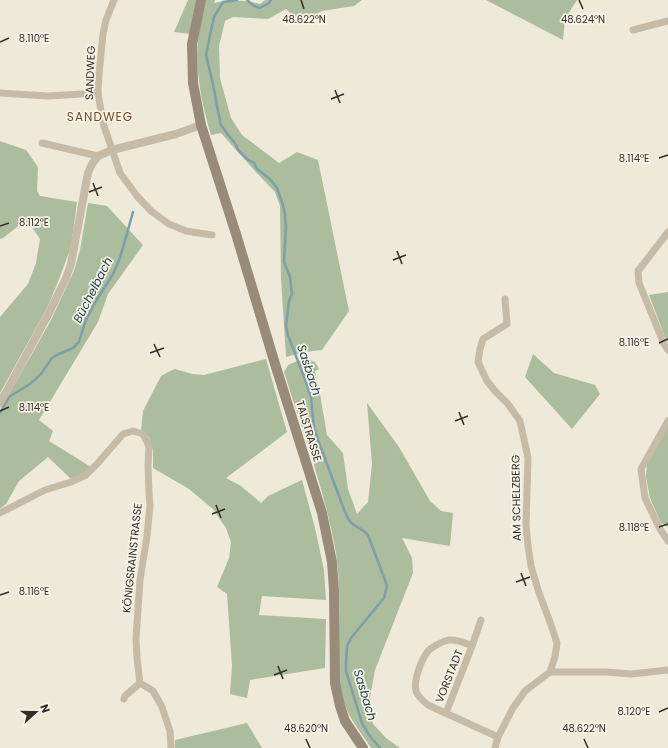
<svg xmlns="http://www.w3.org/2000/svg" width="668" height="748" viewBox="0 0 668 748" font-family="Poppins,sans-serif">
  <rect width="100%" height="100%" fill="#efe9da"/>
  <g fill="#abbd9c">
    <polygon points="188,0 196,0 190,34 174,32"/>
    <path d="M206 0H215L214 3C226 0 248 0 260 4L265 0H362L354 6 322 11 299 22 286 9 268 19 233 17 225 21 219 46 220 78 231 118 242 135 279 163 297 152 318 160 349 311 322 350 304 352 286 357 281 279 280 206 275 192 255 171 221 133 211 135C202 105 195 71 198 40 199 27 203 13 206 0Z"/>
    <polygon points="486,0 577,0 565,19 563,40"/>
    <polygon points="0,141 26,150 38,167 37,191 40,196 77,202 71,247 58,282 47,308 0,393 0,317 28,284 36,263 40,239 31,226 21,224 3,238 0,239"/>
    <polygon points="88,203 107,206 143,245 108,294 98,322 39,420 53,431 49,441 91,467 83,474 71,479 48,457 19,481 6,504 1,508 0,508 0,410 50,322 74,271 80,250"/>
    <polygon points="668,292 668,342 665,337 649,295"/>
    <polygon points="533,354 554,373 595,385 600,394 572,429 525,377"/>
    <polygon points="266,359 287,432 226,478 241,486 261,503 268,496 302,480 315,528 324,570 326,600 262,596 259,615 326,619 325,668 250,680 247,698 230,694 232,666 227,594 217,587 229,558 231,542 226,528 213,509 189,489 153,468 153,451 149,437 141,431 143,411 161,376 168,372 175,369 192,374 204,375"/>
    <path d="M307 359 315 362 319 369 315 371 320 394 327 435 343 453 348 489 357 514 368 502 372 464 367 403 399 447 430 501 441 511 453 513 450 546 402 538 412 558 413 573 375 670 368 708 373 724 386 738 400 748H371C361 733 349 718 343 701 338 686 339 669 339 653 339 620 341 586 336 553 325 491 303 432 284 372L288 365 295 362Z"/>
    <polygon points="668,426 668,527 661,523 650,498 646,477 647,463"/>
    <polygon points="247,723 262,748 175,748 175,740"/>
  </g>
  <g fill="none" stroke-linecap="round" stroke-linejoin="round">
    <g stroke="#7c9faa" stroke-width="2.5">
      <path d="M237 0 223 2 214 17 206 54 207 59 213 84 218 111 221 125 229 136 235 143 238 150 247 159 254 163 257 169 270 179 277 188 283 205 285 215 286 227 284 262 290 277 292 294 289 301 286 326 288 335 307 385 311 397 314 428 318 440 345 512C347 517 349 522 354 525 360 529 364 530 368 535L383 575 387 586 384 598 351 638 347 646 346 662V671L362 723 369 735 380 748"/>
      <polyline points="247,0 254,6 260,8 269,3 271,0"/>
      <polyline points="0,413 9,397 30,384 41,374 52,358 59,354 73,348 79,342 85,322 96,301 113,274 120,258 133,212"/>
    </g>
    <g stroke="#c6bba7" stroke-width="7">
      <polyline points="114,0 106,20 103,34 99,74 98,93 103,123 120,173 137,196 151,211 169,224 186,231 212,235"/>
      <polyline points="633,30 668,21"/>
      <polyline points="0,93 48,96 98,93"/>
      <polyline points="42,143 98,156"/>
      <polyline points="668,232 638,271 639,283 664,344 668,350"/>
      <polyline points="668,421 641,469 645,498 660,529 668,541"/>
      <polyline points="0,513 45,490 71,482 86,475 97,464 123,434 133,431 143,434 149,446 148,465 149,493 150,505 147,536 140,580 136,638 137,658 140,683"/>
      <polyline points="472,646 481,620"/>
      <polyline points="550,672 606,672 631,674 668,670"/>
      <polyline points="140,683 153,691 162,707 170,731 171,748"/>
      <polyline points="124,699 125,696 140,683"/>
      <path d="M446 713 472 646C465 643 458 639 449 640 443 641 434 646 429 650 422 658 413 680 416 691 418 697 423 701 428 705L498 737"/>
      <polyline points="495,748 498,737 513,708 525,691 550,672 555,657 557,643 550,622 539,593 531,566 528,546 526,525 528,458 520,421 508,404 495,391 487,381 478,362 480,349 483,339 507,324 505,299"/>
    </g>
    <polyline stroke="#c6bba7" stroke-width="8" points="0,403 49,313 66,278 71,264 88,173 92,164 98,156 112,150 176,134 201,125"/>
    <polyline stroke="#998b79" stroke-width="10" points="201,0 192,44 193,83 201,125 236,234 275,364 322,513 332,562 334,590 335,683 340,706 345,721 363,748"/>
  </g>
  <path fill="none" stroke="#332d27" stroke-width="1.5" d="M301 0 304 9M579 0 583 9M0 42 9 38M335 90 340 103M331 99 344 94M659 158 668 155M93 183 98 196M89 192 102 187M0 226 9 223M397 251 402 264M393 260 406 255M659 343 668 339M154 344 160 357M150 353 164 348M0 411 9 407M459 412 464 425M455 421 468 416M216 505 221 518M212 514 225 509M659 527 668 524M521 573 526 586M516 582 530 577M0 595 9 592M278 666 283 679M274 675 287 670M659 712 668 708M306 739 310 748M584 739 588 748"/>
  <g text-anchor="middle" stroke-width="3.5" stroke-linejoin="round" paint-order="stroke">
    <g font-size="11" fill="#332d27" stroke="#f7f3e6">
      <text transform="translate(90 73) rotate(-88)" y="4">SANDWEG</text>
      <text transform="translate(309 431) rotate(73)" y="4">TALSTRASSE</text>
      <text transform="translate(516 498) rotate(-91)" y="4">AM SCHELZBERG</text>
      <text transform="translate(132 558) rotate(-84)" y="4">KÖNIGSRAINSTRASSE</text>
      <text transform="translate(449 676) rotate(-68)" y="4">VORSTADT</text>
    </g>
    <g font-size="12" letter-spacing="1" fill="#7b4c27" stroke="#f7f3e6">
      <text x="100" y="121">SANDWEG</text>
    </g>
    <g font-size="12" font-style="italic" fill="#204451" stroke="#f7f3e6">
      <text transform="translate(93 290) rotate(-63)" y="4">Büchelbach</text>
      <text transform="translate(309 370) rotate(72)" y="4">Sasbach</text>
      <text transform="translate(365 695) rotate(73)" y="4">Sasbach</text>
    </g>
  </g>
  <g font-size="10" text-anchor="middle" fill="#332d27" stroke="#f7f3e6" stroke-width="3.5" stroke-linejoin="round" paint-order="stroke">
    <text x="583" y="23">48.624°N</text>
    <text x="304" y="23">48.622°N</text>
    <text x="34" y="42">8.110°E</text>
    <text x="634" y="162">8.114°E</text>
    <text x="34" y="226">8.112°E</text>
    <text x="634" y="346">8.116°E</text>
    <text x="34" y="411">8.114°E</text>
    <text x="634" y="531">8.118°E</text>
    <text x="34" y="595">8.116°E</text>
    <text x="634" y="715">8.120°E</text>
    <text x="306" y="732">48.620°N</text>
    <text x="584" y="732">48.622°N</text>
  </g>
  <g transform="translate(36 712) rotate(69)" stroke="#f7f3e6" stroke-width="3" paint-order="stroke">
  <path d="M0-3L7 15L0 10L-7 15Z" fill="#332d27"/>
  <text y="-6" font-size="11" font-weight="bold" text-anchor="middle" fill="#332d27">N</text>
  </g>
</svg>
